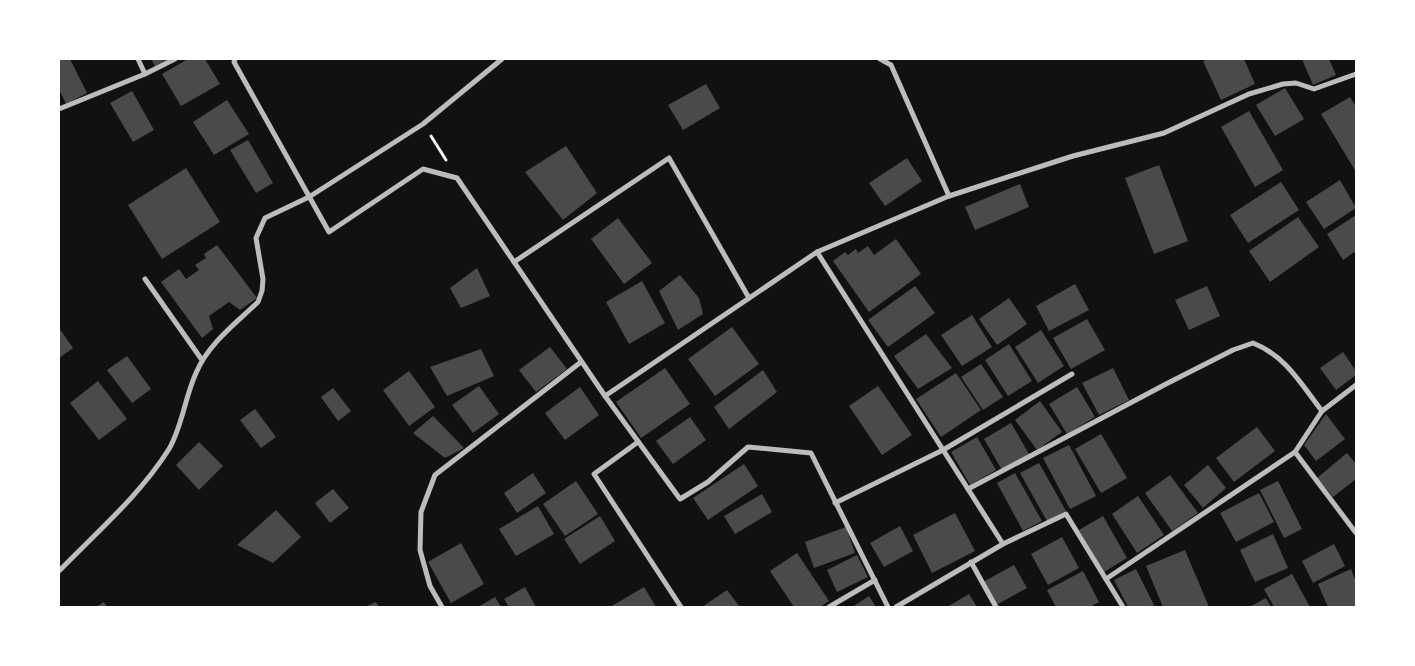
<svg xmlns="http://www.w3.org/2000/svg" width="1415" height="666" viewBox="0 0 1415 666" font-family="Helvetica,sans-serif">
  <rect width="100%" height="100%" fill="#111"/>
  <g fill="#4a4a4a">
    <polygon points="59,59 70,59 87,93 66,104 59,89"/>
    <polygon points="151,59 168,59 155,66"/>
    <polygon points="188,59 205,59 220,84 181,106 162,74"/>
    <polygon points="1208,59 1244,59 1255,84 1221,100 1203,61"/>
    <polygon points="1302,59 1329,59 1336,75 1313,85"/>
    <polygon points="706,84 720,108 683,130 668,105"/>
    <polygon points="1285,88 1304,119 1275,136 1256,105"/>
    <polygon points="132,91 154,130 133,142 110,103"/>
    <polygon points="1350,97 1356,107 1356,172 1321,114"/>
    <polygon points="227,100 249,134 214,155 193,122"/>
    <polygon points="1249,111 1283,170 1255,187 1221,127"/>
    <polygon points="248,140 273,183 256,193 230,150"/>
    <polygon points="566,146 597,193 563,220 525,172"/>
    <polygon points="907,158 922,181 885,206 869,183"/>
    <polygon points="1159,165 1188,241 1154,254 1125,178"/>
    <polygon points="186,168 220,222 162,259 128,205"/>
    <polygon points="1340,180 1356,208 1324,229 1306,202"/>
    <polygon points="1281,182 1299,210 1248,243 1230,215"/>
    <polygon points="1020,184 1029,207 975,230 965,207"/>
    <polygon points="1356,215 1356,251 1343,260 1327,234"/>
    <polygon points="1298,217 1319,247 1270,282 1249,251"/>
    <polygon points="618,218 652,263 624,284 591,239"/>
    <polygon points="896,239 921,274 869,312 833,261 845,252 848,255 856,249 858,253 868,246 874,255"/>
    <polygon points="217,245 257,298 240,310 229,302 209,316 213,329 202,338 161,282 179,269 186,279 199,270 195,265 206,258 204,254"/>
    <polygon points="477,268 490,296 461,308 450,288"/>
    <polygon points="680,275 699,298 703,314 678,330 659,291"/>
    <polygon points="642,281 665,323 629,344 606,302"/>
    <polygon points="1075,284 1089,310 1049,331 1036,306"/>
    <polygon points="915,286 935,313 888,347 868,320"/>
    <polygon points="1207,286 1220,316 1189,330 1175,300"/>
    <polygon points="1009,298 1027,324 997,345 979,319"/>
    <polygon points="972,315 992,347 962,366 941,335"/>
    <polygon points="1087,319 1105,350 1071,369 1053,338"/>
    <polygon points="732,327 759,364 715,396 688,359"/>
    <polygon points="59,328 73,348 59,358"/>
    <polygon points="1041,330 1064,366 1038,383 1015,347"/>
    <polygon points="926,334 952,368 918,389 894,356"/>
    <polygon points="1009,344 1032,381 1008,396 985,360"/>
    <polygon points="550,347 567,369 536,392 519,370"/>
    <polygon points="481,349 494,376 447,396 430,367"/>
    <polygon points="1343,352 1356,371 1356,375 1336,390 1320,368"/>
    <polygon points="127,356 151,389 132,403 107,370"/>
    <polygon points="981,364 1003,397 983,410 961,377"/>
    <polygon points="665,368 690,404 641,438 616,402"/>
    <polygon points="1113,368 1129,400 1099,415 1082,383"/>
    <polygon points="763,370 777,392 729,429 714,407"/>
    <polygon points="409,371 435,407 409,426 383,390"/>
    <polygon points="956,373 981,410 941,437 916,399"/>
    <polygon points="98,381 127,419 99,440 70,403"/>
    <polygon points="479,386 499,414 473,433 452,405"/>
    <polygon points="878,386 912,435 882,455 849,406"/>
    <polygon points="580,387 599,415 565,440 545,413"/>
    <polygon points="1077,387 1095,417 1067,434 1049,404"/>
    <polygon points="333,388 351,411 338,421 321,397"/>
    <polygon points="1040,401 1062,432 1037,450 1015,420"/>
    <polygon points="255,409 276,437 261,448 240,420"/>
    <polygon points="1326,414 1345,439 1316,461 1304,445"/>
    <polygon points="433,416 464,448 445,458 413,433"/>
    <polygon points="690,417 706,440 673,464 656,441"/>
    <polygon points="1011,423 1029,454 1002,470 984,439"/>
    <polygon points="1257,427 1275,451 1234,482 1216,458"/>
    <polygon points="1101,434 1127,478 1101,493 1075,449"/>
    <polygon points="977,437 996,470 970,485 951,452"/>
    <polygon points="199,442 223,466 199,490 176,465"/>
    <polygon points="1069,445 1096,496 1070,509 1043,458"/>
    <polygon points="1347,453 1356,464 1356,479 1333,497 1317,478"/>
    <polygon points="1039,463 1066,511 1047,521 1020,473"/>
    <polygon points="744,464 758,486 708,520 693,498"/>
    <polygon points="1208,465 1226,488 1203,508 1184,485"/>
    <polygon points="533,473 546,493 517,513 504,493"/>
    <polygon points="1015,473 1042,521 1023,531 997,483"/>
    <polygon points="1170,475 1198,513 1172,531 1145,493"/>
    <polygon points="576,481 598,514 565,536 543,504"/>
    <polygon points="1278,481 1302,529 1284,538 1260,490"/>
    <polygon points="333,489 349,508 330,523 315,503"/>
    <polygon points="1259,493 1274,522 1236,542 1220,513"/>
    <polygon points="762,494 772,512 735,534 724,516"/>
    <polygon points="1138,496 1164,535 1137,553 1112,514"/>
    <polygon points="538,506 554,534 516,556 499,529"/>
    <polygon points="276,510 301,537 273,563 237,545"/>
    <polygon points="955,513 975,551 932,573 913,535"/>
    <polygon points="600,516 615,541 580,564 564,539"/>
    <polygon points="1103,516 1127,558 1104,572 1079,530"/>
    <polygon points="900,526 913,551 884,567 870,543"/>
    <polygon points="846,527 855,553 814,568 805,542"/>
    <polygon points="1273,534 1288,568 1255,582 1240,550"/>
    <polygon points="1062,537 1079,568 1048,585 1031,554"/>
    <polygon points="461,543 484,584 451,603 428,562"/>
    <polygon points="1334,544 1345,566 1313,583 1302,561"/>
    <polygon points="1185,550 1209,607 1163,607 1146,566"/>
    <polygon points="797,553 829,601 820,607 794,607 770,571"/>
    <polygon points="857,555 868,577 837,592 827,570"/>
    <polygon points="1014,565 1027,588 996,605 983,582"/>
    <polygon points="1136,569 1155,607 1128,607 1114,580"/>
    <polygon points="1351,569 1356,582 1356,606 1328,607 1318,584"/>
    <polygon points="1083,571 1099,602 1090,607 1056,607 1047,590"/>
    <polygon points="1292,574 1310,607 1274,607 1264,589"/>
    <polygon points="525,587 536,607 509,607 504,599"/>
    <polygon points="644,587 656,607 610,607"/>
    <polygon points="727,590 740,607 702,607"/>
    <polygon points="969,594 977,607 947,607"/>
    <polygon points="869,596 876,607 852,607"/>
    <polygon points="495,597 501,607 478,607"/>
    <polygon points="1266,598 1271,607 1249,607"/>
    <polygon points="104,602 107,607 96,607"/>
    <polygon points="376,602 379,607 365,607"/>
  </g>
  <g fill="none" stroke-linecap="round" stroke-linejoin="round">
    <polyline stroke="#f5f5f5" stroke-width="3" points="431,136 446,160"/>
    <g stroke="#bcbcbc" stroke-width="5">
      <polyline points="138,59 145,74"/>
      <polyline points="235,59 234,62 329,232 423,169 457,178 605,396 680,499 708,482 748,447 811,453 888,607"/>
      <polyline points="880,59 891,65 949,196"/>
      <polyline points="59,109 145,74 175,59"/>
      <polyline points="817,252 1003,544 896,607"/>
      <polyline points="514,262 669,158 749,298"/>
      <polyline points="145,279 202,360"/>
      <polyline points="605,396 817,252 949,196 1073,156 1164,133 1249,94 1283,84 1296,83 1314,89 1356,74"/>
      <polyline points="638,442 594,474 681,607"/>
      <polyline points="1295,452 1356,533"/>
      <path d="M968 489 1166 384 1233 350 1253 343C1286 356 1301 384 1322 411"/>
      <polyline points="835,503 943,450 1072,374"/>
      <polyline points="1003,544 1066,514 1123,607"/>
      <polyline points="971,562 996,607"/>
      <path d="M59 571C97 532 140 495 169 449 182 427 185 397 196 373 208 344 236 323 258 302L262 291 263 279 256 238 265 218 309 197 423 124 502 59"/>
      <polyline points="1106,579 1295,452 1322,411 1356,385"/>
      <polyline points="442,607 430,586 420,550 421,512 435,475 581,362"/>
      <polyline points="829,607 875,580"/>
    </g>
  </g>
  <rect width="1415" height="666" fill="none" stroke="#ffffff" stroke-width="120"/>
</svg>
